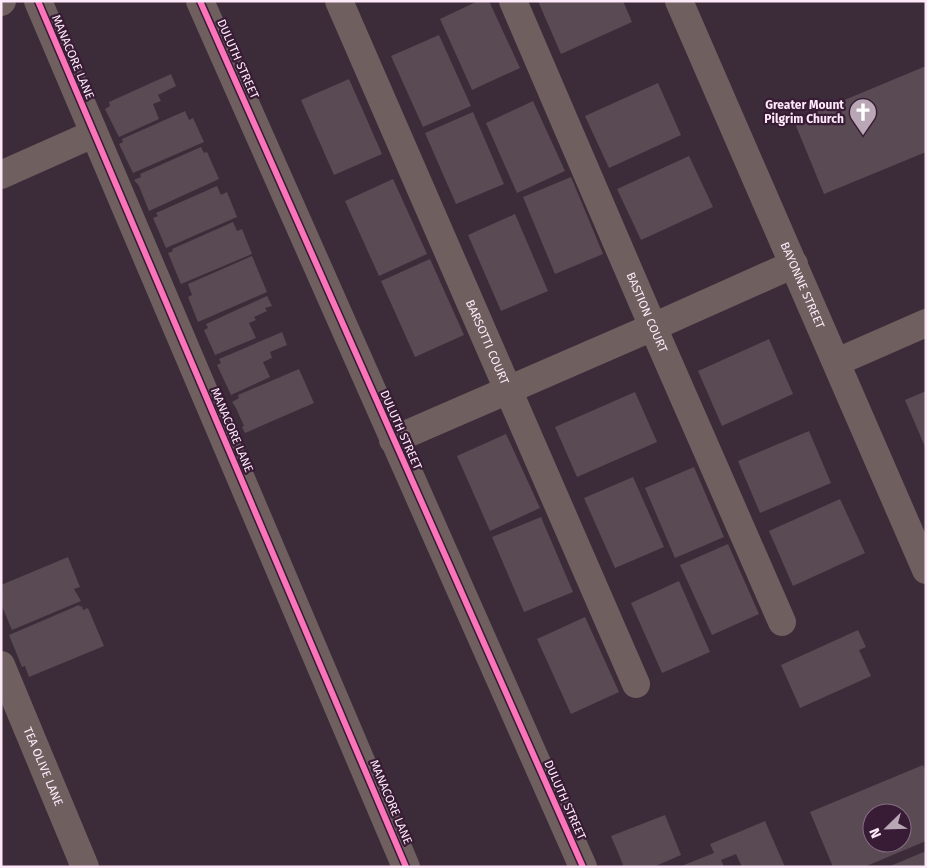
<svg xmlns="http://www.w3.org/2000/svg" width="927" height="868" viewBox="0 0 927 868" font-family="'Fira Sans',sans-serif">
  <rect width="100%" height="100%" fill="#3c2c3a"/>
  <g fill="#594a54" fill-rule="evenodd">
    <polygon points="478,1 489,1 520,68 472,90 440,19"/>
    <polygon points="538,1 623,1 632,22 561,54"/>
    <polygon points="439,35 471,106 423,127 391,56"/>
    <polygon points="926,66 926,152 824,194 794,121"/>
    <polygon points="171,74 176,86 158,95 161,101 153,104 159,119 119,137 105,109 110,106 109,102"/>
    <polygon points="349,79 382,154 334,175 301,100"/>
    <polygon points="658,83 681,135 609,168 585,116"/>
    <polygon points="533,101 565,171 517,193 486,123"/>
    <polygon points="185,111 189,120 193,118 204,142 133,173 119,144 123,142 122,139"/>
    <polygon points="473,112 504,184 456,204 425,133"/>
    <polygon points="201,147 204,153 207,152 219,179 149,211 139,186 134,180 141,177 140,174"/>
    <polygon points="689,156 713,207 641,240 617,189"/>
    <polygon points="571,177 603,254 555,274 523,197"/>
    <polygon points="393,179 427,254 379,276 345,201"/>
    <polygon points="217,186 221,195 227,192 237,217 166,248 153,218 158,216 156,213"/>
    <polygon points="515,214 548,291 501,311 468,235"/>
    <polygon points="233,222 237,231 242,229 252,254 181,284 168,253 173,251 172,249"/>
    <polygon points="252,256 267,292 198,322 188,297 192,295 188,284"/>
    <polygon points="430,259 464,335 415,357 381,281"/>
    <polygon points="267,296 272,306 265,308 267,311 254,317 256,320 249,323 256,338 215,355 204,330 208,328 206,324"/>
    <polygon points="282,332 287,345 270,352 272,358 263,362 270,377 231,395 217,365 221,363 219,359"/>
    <polygon points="769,339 793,394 722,426 698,371"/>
    <polygon points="299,369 314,403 245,433 242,427 244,426 236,408 232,402 239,398 238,395"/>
    <polygon points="926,391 926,449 905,400"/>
    <polygon points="635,392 657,442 577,477 555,427"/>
    <polygon points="809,431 831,483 760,513 738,461"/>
    <polygon points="506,434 540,508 490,531 457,456"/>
    <polygon points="694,467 724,537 675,558 645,488"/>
    <polygon points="633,477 664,547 615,568 584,498"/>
    <polygon points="840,499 865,553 793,586 769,531"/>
    <polygon points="541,517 573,592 524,612 492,537"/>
    <polygon points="728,544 759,614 712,635 680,565"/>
    <polygon points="68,557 80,587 74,589 81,601 12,630 1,604 1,585"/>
    <polygon points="679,581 710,652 662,673 631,603"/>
    <polygon points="79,605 80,607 82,606 83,610 88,608 104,646 29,677 25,666 22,667 9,635"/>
    <polygon points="585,617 619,692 571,714 537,639"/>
    <polygon points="858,630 866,647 859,650 871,676 800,708 781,665"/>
    <path d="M923 765 926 771V841L864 867H833L810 812ZM872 813H902V843H872Z"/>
    <polygon points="665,815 681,855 653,867 624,867 611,836"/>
    <polygon points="765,821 785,867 742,867 736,854 721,860 724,867 679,867 714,853 710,844"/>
    <polygon points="926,851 926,867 888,867"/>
  </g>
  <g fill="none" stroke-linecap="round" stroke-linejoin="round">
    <g stroke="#705f5f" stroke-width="28">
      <polyline points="38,1 406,867"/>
      <polyline points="200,1 583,867"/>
      <path id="s1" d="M339 1 636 684"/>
      <path id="s2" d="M513 1 653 327 782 622"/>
      <path id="s3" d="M679 1 926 570"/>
      <polyline points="1,2 2,1"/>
      <polyline points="1,175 93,134"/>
      <polyline points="837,362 926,323"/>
      <polyline points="393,440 653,327 794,264"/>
      <path id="s4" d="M1 665 85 867"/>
    </g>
    <g stroke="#381b34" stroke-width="9">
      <g id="cycleway">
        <polyline points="38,1 406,867"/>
        <polyline points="200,1 583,867"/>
      </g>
    </g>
    <use href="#cycleway" stroke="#fb73b8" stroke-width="6"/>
  </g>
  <defs>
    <g id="church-pin" transform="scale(1.4375)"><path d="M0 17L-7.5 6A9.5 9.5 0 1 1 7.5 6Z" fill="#b9a7b6" stroke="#381b34"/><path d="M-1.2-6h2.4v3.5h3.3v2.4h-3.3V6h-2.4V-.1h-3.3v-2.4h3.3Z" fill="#fff"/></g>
  </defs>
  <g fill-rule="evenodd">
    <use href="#church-pin" x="863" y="112"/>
  </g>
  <g text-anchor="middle" stroke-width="4.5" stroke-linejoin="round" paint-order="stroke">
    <g font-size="12" fill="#fde9f9" stroke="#381b34">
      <text transform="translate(73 57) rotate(67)" y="4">MANACORE LANE</text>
      <text transform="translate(238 59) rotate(66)" y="4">DULUTH STREET</text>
      <text dy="4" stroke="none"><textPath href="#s3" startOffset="310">BAYONNE STREET</textPath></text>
      <text dy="4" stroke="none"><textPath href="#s2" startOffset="339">BASTION COURT</textPath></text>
      <text dy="4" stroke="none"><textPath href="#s1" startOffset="372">BARSOTTI COURT</textPath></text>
      <text transform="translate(232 430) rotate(67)" y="4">MANACORE LANE</text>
      <text transform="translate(401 430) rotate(66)" y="4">DULUTH STREET</text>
      <text dy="4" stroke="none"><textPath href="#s4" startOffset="110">TEA OLIVE LANE</textPath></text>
      <text transform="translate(565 800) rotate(66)" y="4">DULUTH STREET</text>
      <text transform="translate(391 802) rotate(67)" y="4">MANACORE LANE</text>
    </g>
    <g font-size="12" font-weight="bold" fill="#fde9f9" stroke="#381b34" text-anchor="end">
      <text x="844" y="109">Greater Mount<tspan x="844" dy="14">Pilgrim Church</tspan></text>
    </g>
  </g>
  <rect width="927" height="868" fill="none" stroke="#fde9f9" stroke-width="5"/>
  <g transform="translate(887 828) rotate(247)"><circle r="24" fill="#381b34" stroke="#876d83"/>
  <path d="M0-4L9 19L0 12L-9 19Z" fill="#b9a7b6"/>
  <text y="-8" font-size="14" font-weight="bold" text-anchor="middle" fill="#fde9f9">N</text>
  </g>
</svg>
